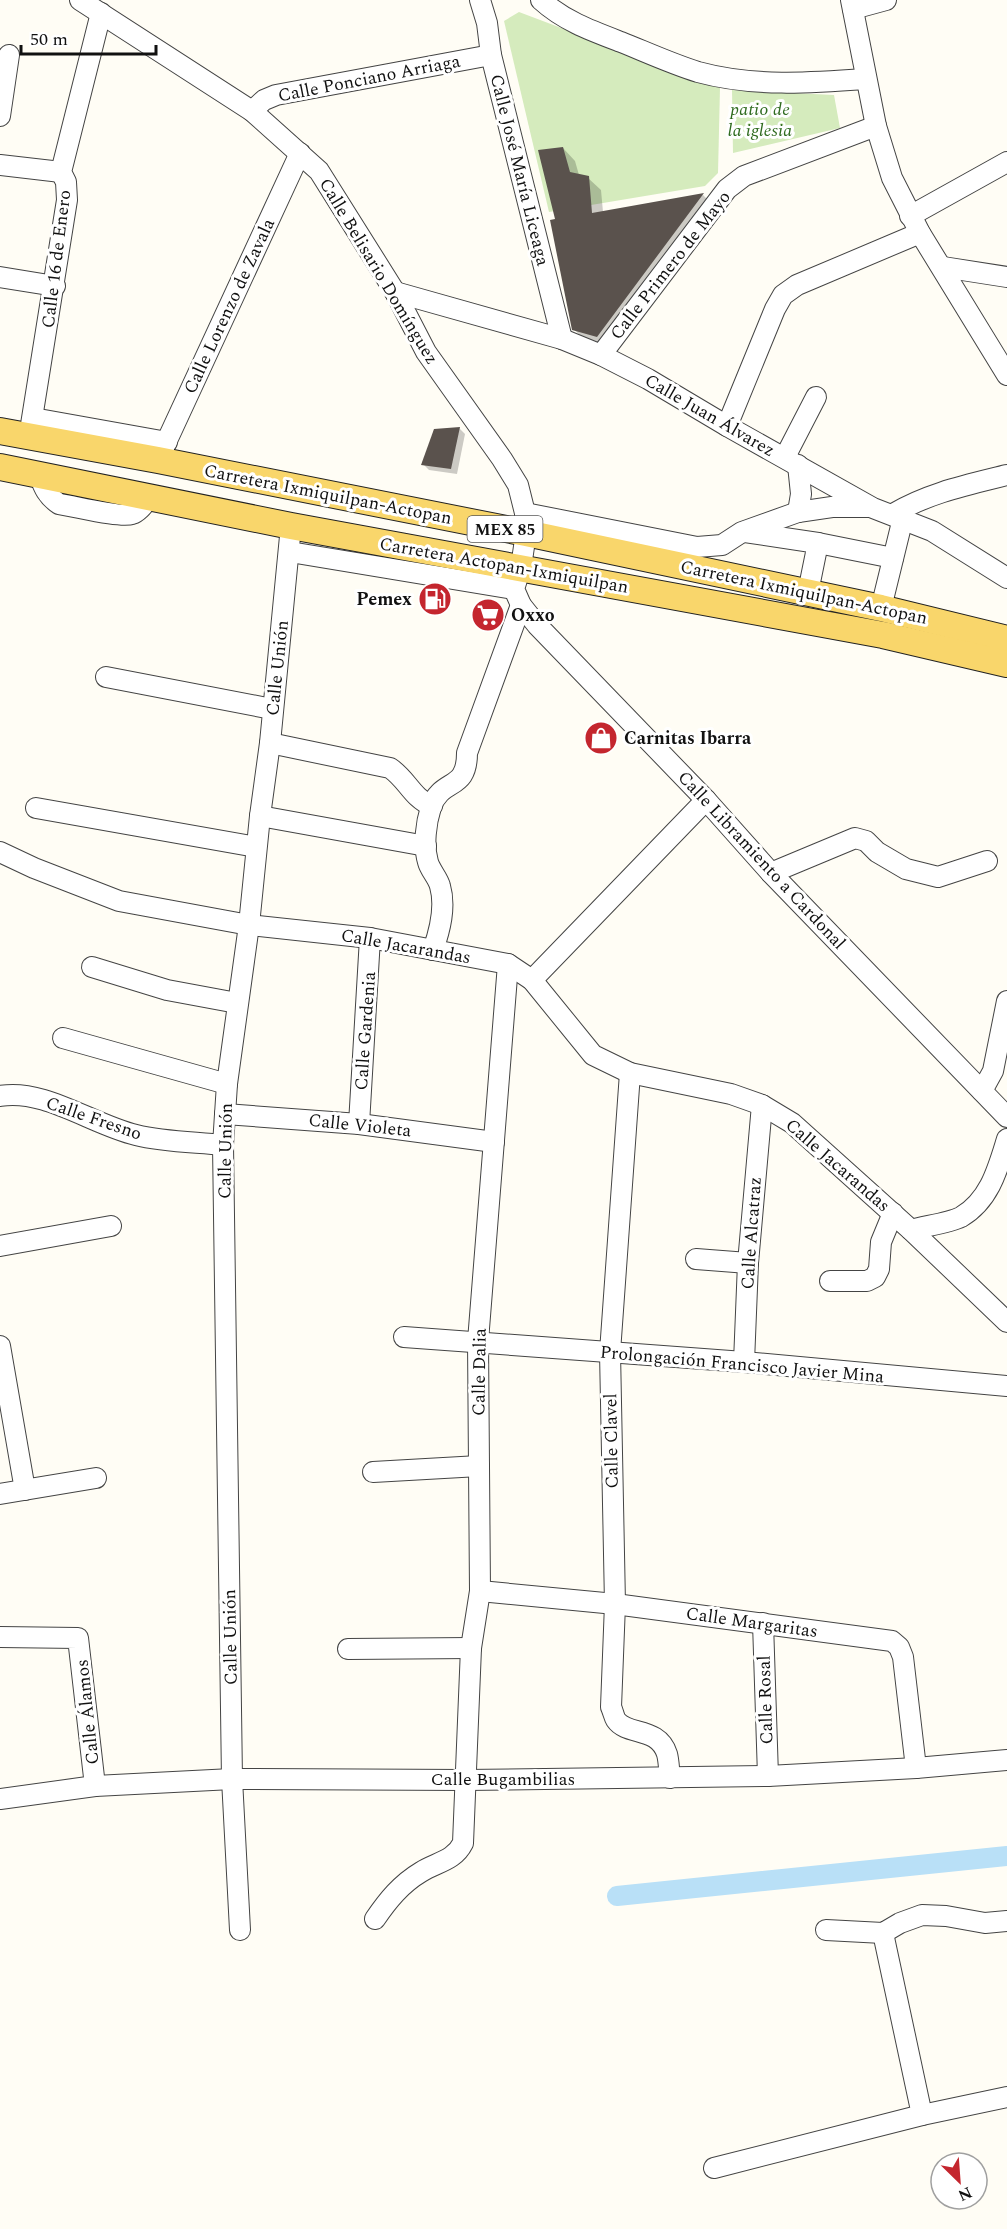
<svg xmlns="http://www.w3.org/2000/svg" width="1007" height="2229" viewBox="0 0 1007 2229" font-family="Spectral,serif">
  <rect width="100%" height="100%" fill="#fffdf5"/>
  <g fill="#d5ebbd">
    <polygon points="519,12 720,88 718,173 705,186 549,212 504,21"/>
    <polygon points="732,90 834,95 840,128 733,153"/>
  </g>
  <g fill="#0003">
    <polygon points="563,148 575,161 579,175 588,178 601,190 603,212 703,195 715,207 610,348 586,342 574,329 557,220"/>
    <polygon points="459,428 465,434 457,474 429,470 423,464"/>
  </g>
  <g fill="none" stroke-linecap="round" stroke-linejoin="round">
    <polyline stroke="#b9e0f7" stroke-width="20" points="617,1896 1007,1856"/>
  </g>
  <g fill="#5a524d">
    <polygon points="563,147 570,172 589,176 592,213 704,193 597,337 572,330 550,220 555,219 538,150"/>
    <polygon points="460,427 451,469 421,465 434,429"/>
  </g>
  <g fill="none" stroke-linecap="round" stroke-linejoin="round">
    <g stroke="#444" stroke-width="22">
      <g id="minor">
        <polyline points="80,0 252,111 319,171 395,292 426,352 502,459 518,485 525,513 526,533 521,567 514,589 521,605 537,625 706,800 771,873 1007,1117"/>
        <polyline points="480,0 487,23 491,55 562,339"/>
        <path d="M541 0C564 21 592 31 621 42 646 52 672 64 698 72 753 87 810 83 866 79"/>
        <polyline points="851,0 876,126 892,178 920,233 1007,375"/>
        <polyline points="853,9 886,0"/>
        <polyline points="252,111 264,100 276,95 491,55"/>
        <polyline points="0,116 9,55"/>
        <polyline points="0,165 61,172"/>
        <polyline points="910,216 1007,162"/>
        <polyline points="943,267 1007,277"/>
        <polyline points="0,277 55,286"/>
        <polyline points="395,292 562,339 601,355 648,379 727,426 873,508 932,531 1007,578"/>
        <polyline points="601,355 727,189 744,176 876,126"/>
        <polyline points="33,418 167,442"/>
        <polyline points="727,426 775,309 783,295 797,285 920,233"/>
        <polyline points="29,437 67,200 66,182 61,172 101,13"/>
        <polyline points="785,457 816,397"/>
        <polyline points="158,460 300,153"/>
        <polyline points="798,465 801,494 798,512"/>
        <path d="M39 475C44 488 47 496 59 504 74 506 120 518 132 514 139 512 145 503 150 497"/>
        <polyline points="525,513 697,547 722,545 742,532 798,512 832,507 868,507"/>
        <path d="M893 514C928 493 967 485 1007 475"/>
        <polyline points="745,532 818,543 808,592"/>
        <polyline points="818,543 893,558"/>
        <polyline points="290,552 514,589"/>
        <polyline points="881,608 903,518"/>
        <polyline points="106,677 272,709"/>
        <path d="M270 743 390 768C407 779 412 798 432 806"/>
        <polyline points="36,808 256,847"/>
        <polyline points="260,816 426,846"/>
        <polyline points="0,852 34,868 119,901 249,925 370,938 508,964 532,980 593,1055 630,1073 731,1094 762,1105 792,1123 911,1230 1007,1322"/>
        <polyline points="771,873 855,838 866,841 877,852 906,869 938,877 987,861"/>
        <path d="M433 950C440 930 446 907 440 886 438 878 430 870 428 862 423 845 426 823 431 807 442 777 467 792 467 753L521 605"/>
        <polyline points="92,967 167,990 237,1003"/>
        <polyline points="532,980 706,800"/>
        <polyline points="63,1038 227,1084"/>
        <path d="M630 1073 610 1352 615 1604 611 1707C613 1711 614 1717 616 1720 627 1736 658 1726 667 1754 669 1761 669 1771 670 1778"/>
        <polyline points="982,1091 993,1071 1007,1001"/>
        <path d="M0 1096C44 1088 93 1125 136 1135 164 1142 195 1142 223 1145"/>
        <polyline points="225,1114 359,1124 494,1142"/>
        <polyline points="359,1124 370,938"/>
        <path d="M911 1230C925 1226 949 1223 961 1217 990 1200 998 1168 1007 1139"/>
        <polyline points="0,1246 111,1226"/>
        <polyline points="696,1259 748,1263"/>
        <polyline points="830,1281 867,1281 875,1277 879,1269 881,1242 893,1213"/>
        <polyline points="404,1337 744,1362 1007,1386"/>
        <polyline points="0,1346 25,1490"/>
        <polyline points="744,1362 748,1263 762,1105"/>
        <polyline points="373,1472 479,1466"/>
        <polyline points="0,1494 96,1478"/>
        <polyline points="480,1591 615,1604 892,1641 899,1647 903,1657 916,1768"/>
        <polyline points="763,1623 768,1776"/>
        <polyline points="0,1637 78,1638 95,1786"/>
        <polyline points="348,1649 471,1648"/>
        <polyline points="0,1799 95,1786 232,1779 465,1780 768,1776 916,1768 1007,1760"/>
        <path d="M375 1919C388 1900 401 1884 421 1872 437 1862 454 1861 463 1843L471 1648 480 1591 478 1341 508 964"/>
        <polyline points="240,1930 232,1779 223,1145 227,1084 249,925 260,816 270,743 291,526"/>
        <polyline points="826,1930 883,1933 900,1923 922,1915 946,1916 985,1923 1007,1921"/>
        <polyline points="883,1933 922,2115"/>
        <polyline points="714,2168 922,2115 1007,2097"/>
      </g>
    </g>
    <g stroke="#222" stroke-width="28">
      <g id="major">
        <polyline points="0,431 158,460 526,533 881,608 1007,639"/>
        <polyline points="0,467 291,526 883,635 1007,664"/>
      </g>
    </g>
    <use href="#minor" stroke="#fff" stroke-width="20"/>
    <use href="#major" stroke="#f9d66b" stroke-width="26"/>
  </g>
  <defs>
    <g id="fuel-disc" transform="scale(1.725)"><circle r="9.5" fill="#c4262e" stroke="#fff"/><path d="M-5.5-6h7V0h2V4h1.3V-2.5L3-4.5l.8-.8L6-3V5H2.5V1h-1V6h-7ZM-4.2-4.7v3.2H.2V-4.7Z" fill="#fff"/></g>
    <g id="supermarket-disc" transform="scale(1.725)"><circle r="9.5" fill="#c4262e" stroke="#fff"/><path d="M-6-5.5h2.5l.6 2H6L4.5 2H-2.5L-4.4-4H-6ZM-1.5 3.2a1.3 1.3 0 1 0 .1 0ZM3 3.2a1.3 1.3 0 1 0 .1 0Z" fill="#fff"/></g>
    <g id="shop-disc" transform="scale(1.725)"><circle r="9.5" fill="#c4262e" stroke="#fff"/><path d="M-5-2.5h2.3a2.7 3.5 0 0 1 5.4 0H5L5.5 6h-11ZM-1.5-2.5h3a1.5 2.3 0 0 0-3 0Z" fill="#fff"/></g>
  </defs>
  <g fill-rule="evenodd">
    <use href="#fuel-disc" x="435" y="599"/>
    <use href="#supermarket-disc" x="488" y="615"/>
    <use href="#shop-disc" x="601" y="738"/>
  </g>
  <g text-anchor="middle" stroke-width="6" stroke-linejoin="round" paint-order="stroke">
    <rect fill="#fff" stroke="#585858" stroke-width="1.5" x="467.5" y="516" width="75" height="26" rx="4.5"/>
    <g font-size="16" font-weight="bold" fill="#111">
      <text x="505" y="535">MEX 85</text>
    </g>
    <g font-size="18" fill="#111" stroke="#fff">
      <text transform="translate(369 78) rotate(-11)" y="6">Calle Ponciano Arriaga</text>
      <text transform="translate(520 170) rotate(76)" y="6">Calle José María Liceaga</text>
      <text transform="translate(56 259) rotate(-83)" y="6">Calle 16 de Enero</text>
      <text transform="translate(670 265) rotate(-52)" y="6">Calle Primero de Mayo</text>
      <text transform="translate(379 271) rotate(59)" y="6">Calle Belisario Domínguez</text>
      <text transform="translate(229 306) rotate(-65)" y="6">Calle Lorenzo de Zavala</text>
      <text transform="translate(710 415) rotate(30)" y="6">Calle Juan Álvarez</text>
      <text transform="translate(328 494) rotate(11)" y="6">Carretera Ixmiquilpan-Actopan</text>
      <text transform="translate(504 565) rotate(10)" y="6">Carretera Actopan-Ixmiquilpan</text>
      <text transform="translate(804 592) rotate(12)" y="6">Carretera Ixmiquilpan-Actopan</text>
      <text transform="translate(277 668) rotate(-84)" y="6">Calle Unión</text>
      <text transform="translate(762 860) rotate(47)" y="6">Calle Libramiento a Cardonal</text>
      <text transform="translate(406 946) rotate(10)" y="6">Calle Jacarandas</text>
      <text transform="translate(365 1031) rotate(-86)" y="6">Calle Gardenia</text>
      <text transform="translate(94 1118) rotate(19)" y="6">Calle Fresno</text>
      <text transform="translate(360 1125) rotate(6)" y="6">Calle Violeta</text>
      <text transform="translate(225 1151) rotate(-89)" y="6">Calle Unión</text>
      <text transform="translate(838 1165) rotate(41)" y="6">Calle Jacarandas</text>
      <text transform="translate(751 1233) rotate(-86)" y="6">Calle Alcatraz</text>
      <text transform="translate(742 1364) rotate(5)" y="6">Prolongación Francisco Javier Mina</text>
      <text transform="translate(479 1372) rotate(-89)" y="6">Calle Dalia</text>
      <text transform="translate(611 1441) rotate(-91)" y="6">Calle Clavel</text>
      <text transform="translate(752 1622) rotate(8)" y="6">Calle Margaritas</text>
      <text transform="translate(230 1637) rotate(-91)" y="6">Calle Unión</text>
      <text transform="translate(765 1700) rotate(-92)" y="6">Calle Rosal</text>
      <text transform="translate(87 1712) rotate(-96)" y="6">Calle Álamos</text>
      <text x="503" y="1785">Calle Bugambilias</text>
    </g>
    <g font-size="18" font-style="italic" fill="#2f6b1f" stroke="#fff">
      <text x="760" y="115">patio de<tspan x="760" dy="21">la iglesia</tspan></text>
    </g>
    <g font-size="18" font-weight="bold" fill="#111" stroke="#fff" text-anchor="start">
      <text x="412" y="605" text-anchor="end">Pemex</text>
      <text x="511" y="621">Oxxo</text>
      <text x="624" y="744">Carnitas Ibarra</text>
    </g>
  </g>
  <g transform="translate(959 2181) rotate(155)"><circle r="28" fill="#ffffff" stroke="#a0a0a0" stroke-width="1.5"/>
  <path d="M0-4.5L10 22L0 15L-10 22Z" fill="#c4262e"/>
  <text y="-9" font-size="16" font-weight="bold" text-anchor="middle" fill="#111111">N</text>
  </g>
  <path d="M21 45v9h135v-9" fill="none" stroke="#111111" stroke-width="3"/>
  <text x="30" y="45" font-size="18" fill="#111111" stroke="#ffffff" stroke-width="4.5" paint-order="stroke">50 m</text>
</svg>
